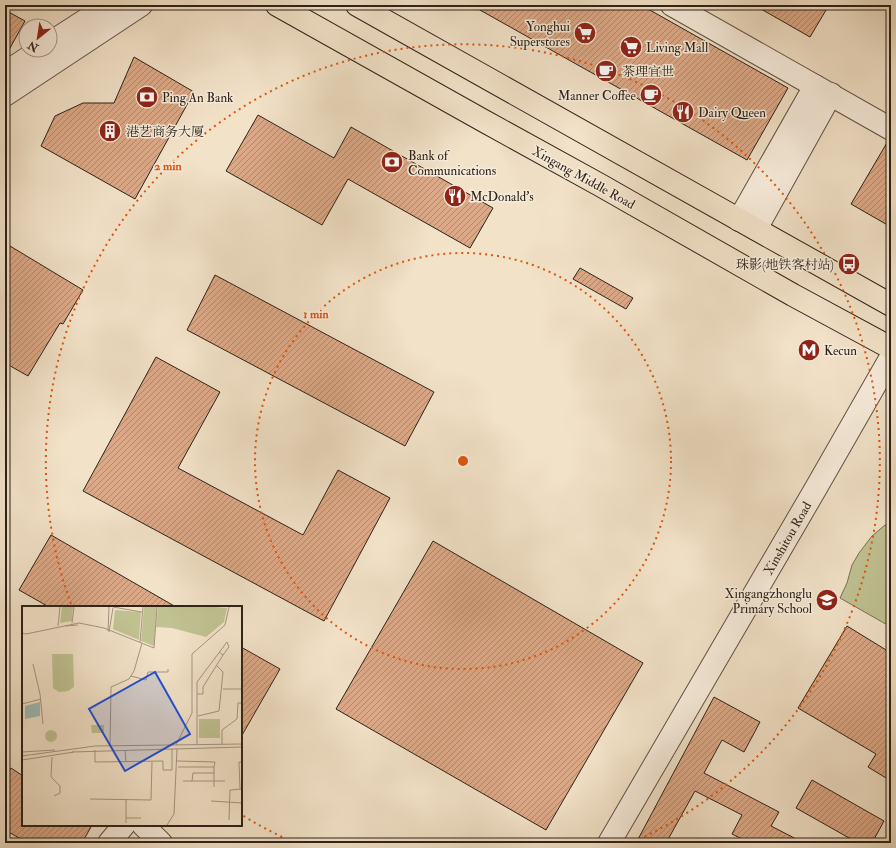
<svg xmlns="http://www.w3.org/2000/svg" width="896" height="848" viewBox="0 0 896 848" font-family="'IM FELL Double Pica','Noto Serif SC',serif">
  <defs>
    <pattern id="building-hatch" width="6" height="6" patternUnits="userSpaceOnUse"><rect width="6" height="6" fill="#dca988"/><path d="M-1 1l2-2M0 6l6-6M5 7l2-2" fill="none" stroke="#b3896e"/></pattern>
  </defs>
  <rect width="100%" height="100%" fill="#f2e2c8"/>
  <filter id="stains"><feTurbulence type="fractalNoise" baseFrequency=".005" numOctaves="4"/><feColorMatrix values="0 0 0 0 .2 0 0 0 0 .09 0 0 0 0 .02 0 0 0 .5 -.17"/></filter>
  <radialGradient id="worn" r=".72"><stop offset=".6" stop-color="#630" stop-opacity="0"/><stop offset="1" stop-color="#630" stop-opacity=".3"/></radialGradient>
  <polygon fill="#c0c292" stroke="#767256" points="885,525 891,528 891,627 840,598 847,583 852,565 859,553 872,536"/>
  <g fill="url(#building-hatch)" stroke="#2d2219">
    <polygon points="471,5 641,5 788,88 747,160"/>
    <polygon points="754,5 829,5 810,37"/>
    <polygon points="5,10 25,21 5,57"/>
    <polygon points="134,57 194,92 135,199 41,146 55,116 83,103 114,103"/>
    <polygon points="258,115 334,158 351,127 493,208 470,248 348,179 322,225 226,171"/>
    <polygon points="888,141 891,141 891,227 851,204"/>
    <polygon points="5,243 83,290 63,324 60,323 28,376 5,363"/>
    <polygon points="580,268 633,298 626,309 573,279"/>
    <polygon points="215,275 434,392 405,446 187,330"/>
    <polygon points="156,357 220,392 178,468 303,535 338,470 390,498 324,621 83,491"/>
    <polygon points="51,535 176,607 49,607 19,590"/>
    <polygon points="433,541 643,663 546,830 336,709"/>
    <polygon points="847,626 891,653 891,781 868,767 876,754 798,708"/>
    <polygon points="241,647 280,669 241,737"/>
    <polygon points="714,697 760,722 744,752 722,740 704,773 779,812 771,826 804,843 750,843 732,834 742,815 695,791 666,843 636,843"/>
    <polygon points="11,768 23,776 23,825 92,825 82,843 28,843 5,830 5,778"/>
    <polygon points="812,780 884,821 872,843 858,843 796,808"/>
  </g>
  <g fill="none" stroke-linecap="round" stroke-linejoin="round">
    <g stroke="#5e5245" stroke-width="24">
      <g id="minor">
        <polyline points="672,5 891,129"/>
        <polyline points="50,43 109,5"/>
        <polyline points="5,73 40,50"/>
        <polyline points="5,95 141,5"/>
        <polyline points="739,220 815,86"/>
        <polyline points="756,229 831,94"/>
        <polyline points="143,825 161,843"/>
        <polyline points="109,843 124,825"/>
        <polyline points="609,843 816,488 891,357"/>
      </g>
    </g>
    <g stroke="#2d2219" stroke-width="24">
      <g id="major">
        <polyline points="277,5 484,121 600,185 793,295 891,348"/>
        <polyline points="357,5 891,305"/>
      </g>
    </g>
    <use href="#minor" stroke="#f7ecdb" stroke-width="22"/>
    <use href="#major" stroke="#f2e2c8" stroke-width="22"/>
  </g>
  <g fill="none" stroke="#df560d" stroke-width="2" stroke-dasharray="2 4">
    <circle cx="463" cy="461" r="208"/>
    <path d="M293 842A417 417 0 0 1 242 815M71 604A417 417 0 1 1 633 842"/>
  </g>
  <defs>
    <g id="supermarket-disc" transform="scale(1.15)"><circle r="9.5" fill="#8f2418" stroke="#f7ecdb"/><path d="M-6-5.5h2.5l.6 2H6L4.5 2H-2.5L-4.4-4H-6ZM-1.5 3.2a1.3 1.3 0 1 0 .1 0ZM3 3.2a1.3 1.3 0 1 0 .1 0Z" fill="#fff"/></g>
    <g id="cafe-disc" transform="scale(1.15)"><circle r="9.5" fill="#8f2418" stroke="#f7ecdb"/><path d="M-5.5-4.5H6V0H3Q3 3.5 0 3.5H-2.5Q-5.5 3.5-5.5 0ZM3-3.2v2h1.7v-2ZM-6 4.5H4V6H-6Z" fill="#fff"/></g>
    <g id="bank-disc" transform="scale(1.15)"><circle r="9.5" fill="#8f2418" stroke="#f7ecdb"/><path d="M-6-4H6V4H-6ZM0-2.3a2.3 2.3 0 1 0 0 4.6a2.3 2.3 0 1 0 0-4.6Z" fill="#fff"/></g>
    <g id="restaurant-disc" transform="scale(1.15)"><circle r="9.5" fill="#8f2418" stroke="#f7ecdb"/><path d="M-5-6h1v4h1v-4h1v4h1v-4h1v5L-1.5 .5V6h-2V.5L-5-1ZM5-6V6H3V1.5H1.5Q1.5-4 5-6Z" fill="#fff"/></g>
    <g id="building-disc" transform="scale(1.15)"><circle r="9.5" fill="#8f2418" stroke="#f7ecdb"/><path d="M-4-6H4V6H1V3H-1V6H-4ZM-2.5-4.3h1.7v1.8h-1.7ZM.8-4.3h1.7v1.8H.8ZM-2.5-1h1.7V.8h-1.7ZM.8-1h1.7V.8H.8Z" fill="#fff"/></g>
    <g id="bus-disc" transform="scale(1.15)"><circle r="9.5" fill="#8f2418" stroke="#f7ecdb"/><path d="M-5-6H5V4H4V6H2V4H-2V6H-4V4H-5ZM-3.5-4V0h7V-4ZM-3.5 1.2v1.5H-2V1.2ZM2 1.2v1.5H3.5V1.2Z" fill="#fff"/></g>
    <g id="metro-disc" transform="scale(1.15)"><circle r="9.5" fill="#8f2418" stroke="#f7ecdb"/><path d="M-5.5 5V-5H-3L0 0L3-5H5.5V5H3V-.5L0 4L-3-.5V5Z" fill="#fff"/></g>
    <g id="school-disc" transform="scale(1.15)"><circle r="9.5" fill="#8f2418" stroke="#f7ecdb"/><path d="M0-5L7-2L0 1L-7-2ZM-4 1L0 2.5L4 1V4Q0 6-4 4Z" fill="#fff"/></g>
  </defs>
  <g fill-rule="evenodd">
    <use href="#supermarket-disc" x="585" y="33"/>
    <use href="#supermarket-disc" x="631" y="47"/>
    <use href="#cafe-disc" x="606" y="71"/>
    <use href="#cafe-disc" x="651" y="95"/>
    <use href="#bank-disc" x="147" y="97"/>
    <use href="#restaurant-disc" x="683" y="112"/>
    <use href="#building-disc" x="110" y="131"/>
    <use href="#bank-disc" x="392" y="162"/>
    <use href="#restaurant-disc" x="455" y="196"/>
    <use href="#bus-disc" x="849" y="264"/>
    <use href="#metro-disc" x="809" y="350"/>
    <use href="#school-disc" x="827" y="600"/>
  </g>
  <g text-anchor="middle" stroke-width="3" stroke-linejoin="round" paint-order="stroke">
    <g font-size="13" fill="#2d2219" stroke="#f7ecdb" text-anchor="start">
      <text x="570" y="31" text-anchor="end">Yonghui<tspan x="570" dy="15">Superstores</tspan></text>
      <text x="646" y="52">Living Mall</text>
      <text x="622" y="76">茶理宜世</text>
      <text x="636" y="100" text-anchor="end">Manner Coffee</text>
      <text x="162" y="102">Ping An Bank</text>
      <text x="698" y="117">Dairy Queen</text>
      <text x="126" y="136">港艺商务大厦</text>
      <text x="408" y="160">Bank of<tspan x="408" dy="15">Communications</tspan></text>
      <text x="470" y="201">McDonald's</text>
      <text x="834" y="269" text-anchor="end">珠影(地铁客村站)</text>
      <text x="824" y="355">Kecun</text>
      <text x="812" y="598" text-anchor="end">Xingangzhonglu<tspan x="812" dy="15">Primary School</tspan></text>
    </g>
    <g font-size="13" fill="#2d2219" stroke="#f7ecdb">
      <text transform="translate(584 177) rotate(29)" y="5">Xingang Middle Road</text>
      <text transform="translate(787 538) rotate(-60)" y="5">Xinshitou Road</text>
    </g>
  </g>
  <g transform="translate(22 606)">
    <rect width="220" height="220" fill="#f2e2c8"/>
    <path d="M40 1H51L50 15 38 17ZM122 1H135L132 40 119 35ZM136 1H193L205 2 202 16 184 31 150 22 134 21ZM93 4 119 6 117 34 91 23ZM30 48H51L52 81 46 85 37 86 31 82ZM177 113H198V132H177ZM69 119H82V127H70ZM23 130a6 6 0 1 1 12 0a6 6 0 1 1-12 0Z" fill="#c0c292"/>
    <path d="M18 96V110L3 113V100Z" fill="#9bbeb6"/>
    <path fill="none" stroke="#a39582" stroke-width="1" d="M91 1 120 6M50 17 52 1M36 20 38 1M43 20 56 19M86 25 87 1M87 26 91 2M0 27 4 28 57 17 82 22 132 42M118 36 121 1M132 42 135 1M197 46 201 49 207 41 205 36M11 58 18 88 21 118M109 70 124 74 126 66H146V63M201 83H220M175 88H181V81L201 49M0 98 19 93M176 110 197 105 201 66 195 60M175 138V76L205 36M200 138V124L215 113 216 97H220M154 139 170 107V48L203 19 207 1M88 140 89 81 107 73 112 65 120 37M73 144V156L141 155V164H150V143M103 144 104 156M0 146 33 144M50 146 220 141M0 150 73 140 220 138M30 151 29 171 38 180V187L32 190M0 154 52 146M155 155 193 156 192 161H156M192 161V181M161 175H203M170 175 171 167H192M218 183 217 156H220M68 193 129 194 130 156M104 193V217M189 195 220 197M104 212H119M207 214 208 184 220 183M145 219 152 208 155 143"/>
    <path fill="#1d4ed8" fill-opacity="0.15" stroke="#1d4ed8" stroke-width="2" d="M133 66 168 128 103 165 67 103Z"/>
    <rect width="220" height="220" fill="none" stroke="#2d2219" stroke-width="2"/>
  </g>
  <circle cx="463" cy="461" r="6" fill="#df560d" stroke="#f7ecdb" stroke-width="2"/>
  <g font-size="12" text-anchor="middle" font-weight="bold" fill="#df560d" stroke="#f7ecdb" stroke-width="3" stroke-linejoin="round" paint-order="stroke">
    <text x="168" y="170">2 min</text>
    <text x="316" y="318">1 min</text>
  </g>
  <rect width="896" height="848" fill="none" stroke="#f2e2c8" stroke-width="20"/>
  <rect x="6" y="6" width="884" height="836" fill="none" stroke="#2d2219" stroke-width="2"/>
  <rect x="10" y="10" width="876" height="828" fill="none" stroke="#2d2219"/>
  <g transform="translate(38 38) rotate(210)"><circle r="19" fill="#f7ecdb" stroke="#a69b8d"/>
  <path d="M0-3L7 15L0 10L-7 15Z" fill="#8f2418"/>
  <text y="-6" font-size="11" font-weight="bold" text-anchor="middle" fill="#2d2219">N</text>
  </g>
  <rect width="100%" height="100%" filter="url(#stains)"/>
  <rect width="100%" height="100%" fill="url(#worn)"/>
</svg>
